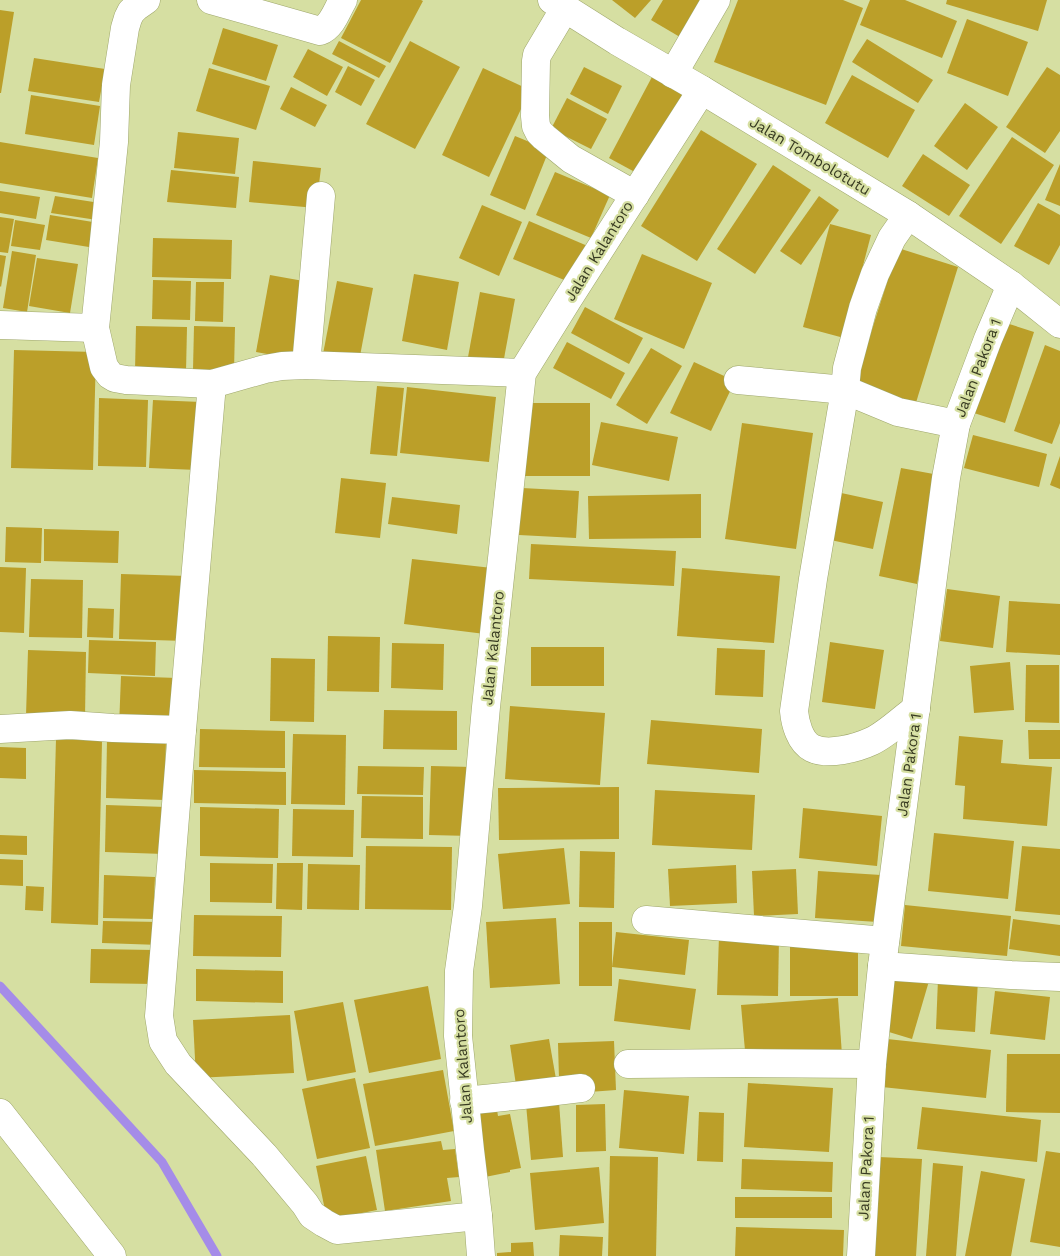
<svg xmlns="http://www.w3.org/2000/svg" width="1060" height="1256" viewBox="0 0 1060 1256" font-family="'Work Sans',sans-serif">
  <rect width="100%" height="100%" fill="#d6dfa2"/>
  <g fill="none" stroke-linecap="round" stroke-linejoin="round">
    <polyline stroke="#a58ce8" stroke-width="9" points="0,986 162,1162 217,1256"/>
  </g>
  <g fill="#bb9f29">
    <polygon points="361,0 421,0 423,1 390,63 341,38"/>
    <polygon points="612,0 651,0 635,18"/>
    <polygon points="663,0 708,0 685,40 651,20"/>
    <polygon points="738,0 843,0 863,8 826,105 714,62"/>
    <polygon points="870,0 905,0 957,21 942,58 860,25"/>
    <polygon points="947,0 1047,0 1038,31 946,4"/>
    <polygon points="0,10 14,12 1,93 0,93"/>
    <polygon points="967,19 1028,42 1008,96 947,73"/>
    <polygon points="223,28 278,45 266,81 212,64"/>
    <polygon points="867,39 933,80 918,103 852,62"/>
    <polygon points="339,41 386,66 379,78 332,54"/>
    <polygon points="410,41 460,67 415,149 366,124"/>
    <polygon points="308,49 343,67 327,96 293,77"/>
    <polygon points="34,58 105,69 99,102 28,91"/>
    <polygon points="348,66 375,80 361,106 335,92"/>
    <polygon points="584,67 622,86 608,114 570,94"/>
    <polygon points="1047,67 1060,75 1060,131 1045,153 1006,127"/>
    <polygon points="209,68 270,86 256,130 196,111"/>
    <polygon points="483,68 530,90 489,177 442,155"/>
    <polygon points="653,75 689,94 644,177 609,158"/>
    <polygon points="852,75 915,110 888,158 825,123"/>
    <polygon points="291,87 327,105 315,127 280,109"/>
    <polygon points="31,95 100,106 94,145 25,134"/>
    <polygon points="567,98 607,119 591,149 551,129"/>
    <polygon points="965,103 998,127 967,170 934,146"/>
    <polygon points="701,130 757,164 697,261 641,226"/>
    <polygon points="178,132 239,138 235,174 174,168"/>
    <polygon points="515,136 549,150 525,210 490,195"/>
    <polygon points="1012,137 1054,165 1001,244 959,216"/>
    <polygon points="0,142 98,158 92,198 0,183"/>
    <polygon points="923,154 970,185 949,216 902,186"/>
    <polygon points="253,161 321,168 316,208 249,202"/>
    <polygon points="1060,164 1060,206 1045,200"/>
    <polygon points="773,165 811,190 755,274 717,249"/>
    <polygon points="171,170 239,177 236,208 167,202"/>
    <polygon points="555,172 610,195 591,238 536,215"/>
    <polygon points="0,191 40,197 36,219 0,213"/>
    <polygon points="55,196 100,203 97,220 51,213"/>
    <polygon points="819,196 839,210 801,265 780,251"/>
    <polygon points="1038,203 1060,215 1060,245 1049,265 1014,246"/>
    <polygon points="482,205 522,222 499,276 459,258"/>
    <polygon points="50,215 99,223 95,248 46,240"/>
    <polygon points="0,217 14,219 8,253 0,252"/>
    <polygon points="15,220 45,225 40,250 11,246"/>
    <polygon points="529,221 590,247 574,284 513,259"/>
    <polygon points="830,224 871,235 844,338 803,327"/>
    <polygon points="153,238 232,240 231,279 152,277"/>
    <polygon points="898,248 958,267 914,409 853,389"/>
    <polygon points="12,251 36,255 27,312 3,308"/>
    <polygon points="642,254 712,283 684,349 614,319"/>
    <polygon points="0,255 6,256 1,287 0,286"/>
    <polygon points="37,258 78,264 70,313 29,306"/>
    <polygon points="414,274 459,282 447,350 402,341"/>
    <polygon points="270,275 309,282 295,359 256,352"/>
    <polygon points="153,280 191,281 190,320 152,319"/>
    <polygon points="337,281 373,288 359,361 323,354"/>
    <polygon points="196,282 224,282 223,322 195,321"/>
    <polygon points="480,292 515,299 503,364 468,357"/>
    <polygon points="585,307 643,338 629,364 571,333"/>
    <polygon points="1003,322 1034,332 1005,423 974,413"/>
    <polygon points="136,326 187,327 186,372 135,371"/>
    <polygon points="194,326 235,327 234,371 193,370"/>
    <polygon points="567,342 625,373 611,399 553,368"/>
    <polygon points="1045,345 1060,351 1060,423 1052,444 1014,431"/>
    <polygon points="651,348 682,366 647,424 616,405"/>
    <polygon points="14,350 96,352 93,470 11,468"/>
    <polygon points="694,362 735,381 711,431 670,413"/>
    <polygon points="377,386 404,388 397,456 370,454"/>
    <polygon points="407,387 496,397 489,462 400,453"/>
    <polygon points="99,398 148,400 146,467 98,466"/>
    <polygon points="153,400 201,402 197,470 149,468"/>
    <rect x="523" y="403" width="67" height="73"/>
    <polygon points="601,422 678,437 669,481 592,465"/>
    <polygon points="742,423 813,433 796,549 725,539"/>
    <polygon points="973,435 1047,454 1039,487 964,468"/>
    <polygon points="1060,456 1060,489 1050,485"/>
    <polygon points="901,468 939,475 917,584 879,576"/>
    <polygon points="341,478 386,483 380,538 335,533"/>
    <polygon points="522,488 579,491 576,538 519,535"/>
    <polygon points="832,491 883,502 873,549 821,538"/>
    <polygon points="701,494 701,538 589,539 588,496"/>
    <polygon points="392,497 460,505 457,534 388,524"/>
    <polygon points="6,527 42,528 41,563 5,562"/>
    <polygon points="44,529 119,531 118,563 44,561"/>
    <polygon points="531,544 676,551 674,586 529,579"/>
    <polygon points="412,559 492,568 485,634 404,624"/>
    <polygon points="0,567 26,568 24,633 0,632"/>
    <polygon points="682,568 780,576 774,643 677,636"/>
    <polygon points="121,574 188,576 186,641 119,639"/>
    <polygon points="31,579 83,580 82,638 29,637"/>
    <polygon points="947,589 1000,596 993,648 940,641"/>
    <polygon points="1009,601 1060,604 1060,655 1006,652"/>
    <polygon points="88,608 114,609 113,638 87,637"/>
    <polygon points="328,636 380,637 379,692 327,691"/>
    <polygon points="89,640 156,642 155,676 88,673"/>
    <polygon points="830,642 884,650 875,709 822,702"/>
    <polygon points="392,643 444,644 443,690 391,688"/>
    <rect x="531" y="647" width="73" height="39"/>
    <polygon points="717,648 765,650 763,697 715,695"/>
    <polygon points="28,650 86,652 85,718 26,716"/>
    <polygon points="271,658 315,659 314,722 270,721"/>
    <polygon points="1010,662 1014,710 974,713 970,666"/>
    <polygon points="1026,665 1059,665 1059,723 1025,722"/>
    <polygon points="121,676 177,678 175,729 119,727"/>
    <polygon points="510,706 605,713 600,785 505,779"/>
    <polygon points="384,710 457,711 457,750 383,749"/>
    <polygon points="651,720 762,729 759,773 647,764"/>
    <polygon points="200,729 285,731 285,768 199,767"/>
    <polygon points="1028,730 1060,730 1060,759 1029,759"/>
    <polygon points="293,734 346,735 345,805 291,804"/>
    <polygon points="959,736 1003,740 1001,763 1052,767 1047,826 963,819 965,786 955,785"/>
    <polygon points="56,739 102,741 98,925 51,923"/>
    <polygon points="107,740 166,741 164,800 106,798"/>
    <polygon points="0,747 26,748 26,779 0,778"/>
    <polygon points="358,766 424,767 423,795 357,794"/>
    <polygon points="431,766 472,767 471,836 429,835"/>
    <polygon points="194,770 286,772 286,805 194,803"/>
    <polygon points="619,787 619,839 499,840 498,788"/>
    <polygon points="655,790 755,795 752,850 652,845"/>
    <polygon points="362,796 423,797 423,839 361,838"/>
    <polygon points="106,805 166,807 164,854 105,852"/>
    <polygon points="200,807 279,809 278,858 200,856"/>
    <polygon points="803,808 882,816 877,866 799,858"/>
    <polygon points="293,809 354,810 353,857 292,856"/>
    <polygon points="934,833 1014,841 1008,899 928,891"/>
    <polygon points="0,835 27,836 27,855 0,854"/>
    <polygon points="366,846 452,847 451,910 365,909"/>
    <polygon points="1022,846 1060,849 1060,915 1015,911"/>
    <polygon points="564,848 570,904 503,909 498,854"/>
    <polygon points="580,851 615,852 614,908 579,907"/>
    <polygon points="0,859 23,860 23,886 0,885"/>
    <polygon points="210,863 273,864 272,903 210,902"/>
    <polygon points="277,863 303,863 302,910 276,909"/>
    <polygon points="308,864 360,865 359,910 307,909"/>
    <polygon points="736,865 737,903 670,906 668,869"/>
    <polygon points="796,869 798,914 754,916 752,871"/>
    <polygon points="818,871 881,875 878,922 815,918"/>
    <polygon points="104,875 155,877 153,919 103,918"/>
    <polygon points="26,886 44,887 43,911 25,910"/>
    <polygon points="905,905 1011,916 1007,956 901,946"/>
    <polygon points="194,915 282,916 281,957 193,956"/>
    <polygon points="556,918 560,984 490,988 486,922"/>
    <polygon points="1013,919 1060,925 1060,956 1009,949"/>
    <polygon points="103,921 161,922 160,945 102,943"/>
    <rect x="579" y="922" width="33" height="64"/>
    <polygon points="616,932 689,940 685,975 612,967"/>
    <polygon points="719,936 779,937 778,996 717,995"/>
    <polygon points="858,940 858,996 790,996 790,941"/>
    <polygon points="91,949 155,950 154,984 90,983"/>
    <polygon points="196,969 283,971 283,1003 196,1001"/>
    <polygon points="897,972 929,981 912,1039 879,1029"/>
    <polygon points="619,979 696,989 690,1030 614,1021"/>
    <polygon points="938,979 978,981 975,1032 936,1029"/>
    <polygon points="428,986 441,1059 369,1073 354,1000"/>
    <polygon points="995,991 1050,997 1045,1040 990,1034"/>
    <polygon points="838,998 842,1055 746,1062 741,1005"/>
    <polygon points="343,1002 356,1072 307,1081 294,1011"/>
    <polygon points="290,1015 294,1073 196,1078 193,1020"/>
    <polygon points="549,1039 556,1079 516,1085 510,1045"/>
    <polygon points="887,1039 991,1050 986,1098 882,1087"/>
    <polygon points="614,1041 616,1090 589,1092 559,1079 558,1043"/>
    <polygon points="1007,1054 1060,1054 1060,1113 1006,1112"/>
    <polygon points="443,1070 454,1131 375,1146 363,1084"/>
    <polygon points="355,1078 370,1148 317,1159 302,1089"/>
    <polygon points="748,1083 833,1088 829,1152 744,1147"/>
    <polygon points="624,1090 689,1096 684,1154 619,1148"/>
    <polygon points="559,1102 563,1157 531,1160 526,1104"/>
    <polygon points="605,1104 606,1151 576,1152 576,1105"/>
    <polygon points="922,1107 1041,1120 1037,1162 917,1149"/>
    <polygon points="497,1110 498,1116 510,1114 521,1168 510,1170 510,1172 485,1177 473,1114"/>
    <polygon points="699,1112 724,1113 723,1162 697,1161"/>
    <polygon points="441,1141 443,1150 455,1149 459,1177 447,1178 451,1201 385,1211 376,1150"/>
    <polygon points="1046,1151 1060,1153 1060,1247 1030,1242"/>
    <polygon points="366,1156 377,1210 327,1220 316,1166"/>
    <polygon points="610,1156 658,1157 656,1256 608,1256"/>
    <polygon points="879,1157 922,1159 916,1256 874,1256"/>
    <polygon points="742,1159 833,1162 832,1192 741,1189"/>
    <polygon points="933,1163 963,1166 956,1256 926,1256"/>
    <polygon points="599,1167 604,1223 535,1230 530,1173"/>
    <polygon points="981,1171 1025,1179 1011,1256 965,1256"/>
    <rect x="735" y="1197" width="97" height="21"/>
    <polygon points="736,1227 844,1230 843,1256 735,1256"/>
    <polygon points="560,1235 603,1237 602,1256 559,1256"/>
    <polygon points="533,1242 534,1256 497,1256 497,1253 511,1252 511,1243"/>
  </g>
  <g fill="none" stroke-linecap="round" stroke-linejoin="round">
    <g stroke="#9ea66b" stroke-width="29">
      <g id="minor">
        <polyline points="146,0 136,7 131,12 128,18 125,28 116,85 114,142 95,328 104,367 110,375 115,378 126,380 212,384 265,369 282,366 306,365 522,373"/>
        <path d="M211 0 320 31C332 27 337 10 343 0"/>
        <polyline points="552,0 617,41 702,90 908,215 1011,285 1060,324"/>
        <polyline points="565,8 537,55 536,61 535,116 536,126 539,132 544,137 571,159 635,195"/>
        <polyline points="673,74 716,0"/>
        <path d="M908 215 892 238 875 274 863 308 847 368 845 390 813 579 794 711C795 723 800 742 812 748 828 756 857 748 872 741 887 734 903 718 916 709"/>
        <polyline points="0,325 95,328"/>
        <polyline points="306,365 321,196"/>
        <polyline points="738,380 845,390 898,412 956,424"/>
        <polyline points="212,384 182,730 159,1016 163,1041 178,1064 264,1155 305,1204 312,1215 324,1223 337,1230 478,1216"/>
        <polyline points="0,729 70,725 113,728 182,730"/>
        <polyline points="646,920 885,941"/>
        <polyline points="882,966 1011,975 1060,977"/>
        <polyline points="628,1064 744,1063 872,1064"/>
        <polyline points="464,1101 523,1095 581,1088"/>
        <polyline points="0,1113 112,1256"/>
        <polyline points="481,1256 478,1216 470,1150 458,1036 459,971 468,906 486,707 522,373 568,299 702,90"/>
        <polyline points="861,1256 872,1064 882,966 946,478 956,424 988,339 1011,285"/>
      </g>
    </g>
    <use href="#minor" stroke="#fff" stroke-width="28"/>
  </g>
  <g text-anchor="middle" stroke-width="4.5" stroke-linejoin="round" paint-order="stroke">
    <g font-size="15" fill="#373a21" stroke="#d6dfa2">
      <text transform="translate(810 156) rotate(31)" y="5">Jalan Tombolotutu</text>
      <text transform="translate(599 251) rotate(-58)" y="5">Jalan Kalantoro</text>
      <text transform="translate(978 368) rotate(-69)" y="5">Jalan Pakora 1</text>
      <text transform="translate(493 648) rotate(-84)" y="5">Jalan Kalantoro</text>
      <text transform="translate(909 765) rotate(-82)" y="5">Jalan Pakora 1</text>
      <text transform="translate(463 1066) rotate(-94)" y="5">Jalan Kalantoro</text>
      <text transform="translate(866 1168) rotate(-87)" y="5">Jalan Pakora 1</text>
    </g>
  </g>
</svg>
